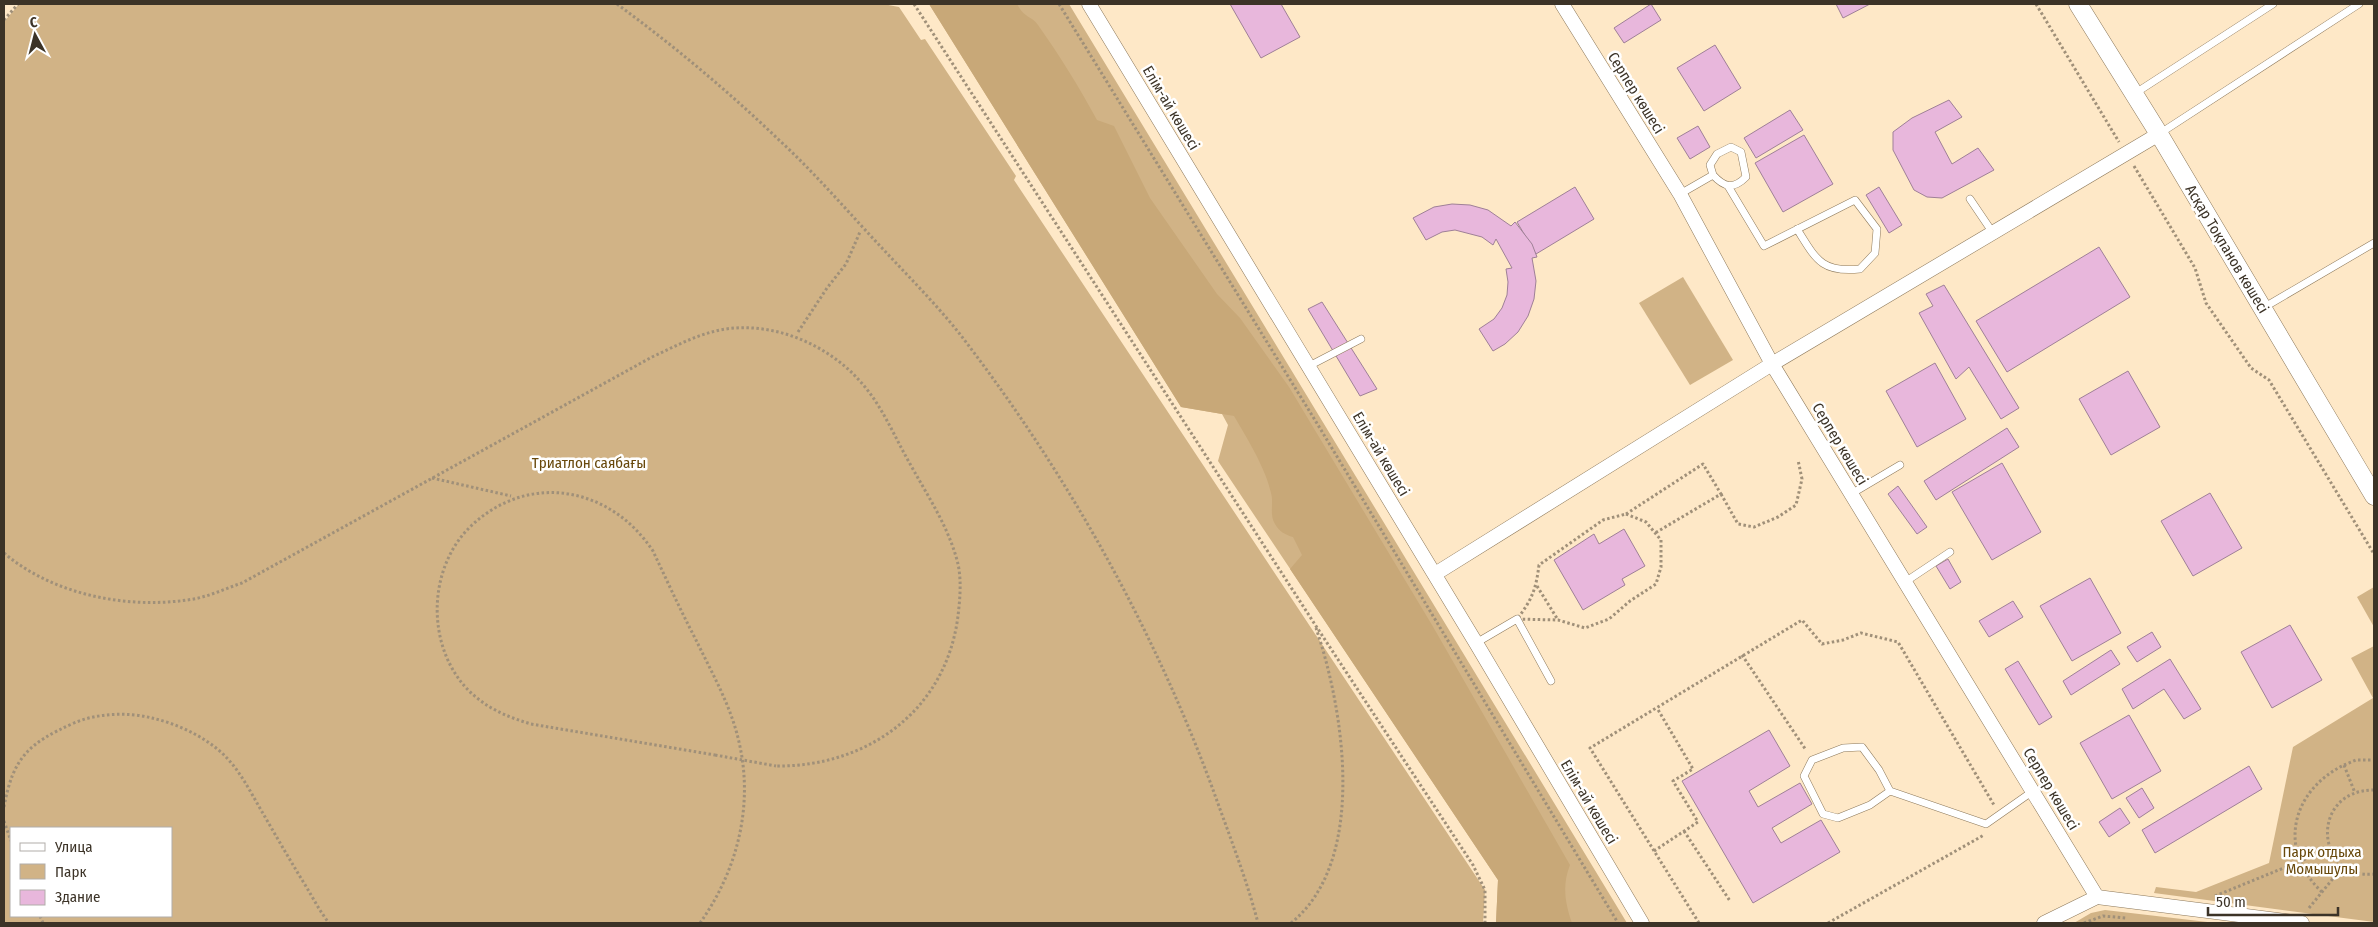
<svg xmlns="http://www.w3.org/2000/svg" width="2378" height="927" viewBox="0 0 2378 927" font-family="'Fira Sans Condensed',sans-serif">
  <rect width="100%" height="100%" fill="#fee8c7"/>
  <g fill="#d1b386" fill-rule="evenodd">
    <path d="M19 4H883L899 7 921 40 925 39 1016 176 1014 180 1485 890 1483 923H4V22ZM171 828V916H11V828Z"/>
    <polygon points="929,4 1069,4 1627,923 1496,923 1498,880 1218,461 1228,425 1222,414 1181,407"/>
    <polygon points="1683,277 1733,360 1690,385 1639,303"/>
    <polygon points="2374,587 2374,627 2357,597"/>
    <polygon points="2374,646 2374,922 2154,893 2156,887 2196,892 2269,863 2293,747 2373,698 2351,658"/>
    <polygon points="2105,910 2216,923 2074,923 2091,913"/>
  </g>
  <path fill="#c8a878" d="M929 4H1017C1025 19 1031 15 1038 25 1060 56 1079 87 1097 120L1114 126 1150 198 1217 294 1240 318 1289 387 1432 625 1570 865C1562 885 1565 903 1572 923H1496L1498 880 1290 569 1302 555 1293 537C1285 535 1279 531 1275 524 1269 514 1274 503 1271 493 1266 469 1247 438 1234 416L1181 407Z"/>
  <g fill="#e8b7dc" stroke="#9f8097">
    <polygon points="1230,4 1281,4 1300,37 1261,58"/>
    <polygon points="1651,4 1661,20 1624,43 1614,28"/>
    <polygon points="1836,4 1870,4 1843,18"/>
    <polygon points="1715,45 1741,88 1704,111 1677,68"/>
    <polygon points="1949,100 1962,117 1935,132 1952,164 1978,148 1994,170 1942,198 1927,197 1914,190 1893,150 1893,132 1912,118"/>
    <polygon points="1790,110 1803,130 1756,158 1744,138"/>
    <polygon points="1698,126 1710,147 1690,159 1677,138"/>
    <polygon points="1804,135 1833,184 1783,212 1755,163"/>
    <polygon points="1575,187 1594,219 1536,254 1517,222"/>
    <polygon points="1879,187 1902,225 1889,233 1866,195"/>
    <polygon points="1452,204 1470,205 1488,210 1511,226 1515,222 1532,244 1537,257 1532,258 1536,281 1534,299 1528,316 1518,332 1505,344 1493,351 1479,329 1494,319 1502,308 1507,295 1508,282 1506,269 1512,268 1496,239 1493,245 1482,237 1455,230 1442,232 1426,240 1413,218 1434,207"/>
    <polygon points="2099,247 2130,297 2007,372 1976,321"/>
    <polygon points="1944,285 2019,408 2001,419 1969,367 1956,379 1919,313 1933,306 1926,294"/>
    <polygon points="1322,302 1377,389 1360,396 1308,309"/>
    <polygon points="1935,363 1966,419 1917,447 1886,391"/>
    <polygon points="2128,371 2160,427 2111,455 2079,399"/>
    <polygon points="2007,428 2019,447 1936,500 1924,481"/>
    <polygon points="2002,463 2041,532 1992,560 1952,492"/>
    <polygon points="1898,486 1927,527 1917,534 1888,494"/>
    <polygon points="2210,493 2242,548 2193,576 2161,521"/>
    <polygon points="1624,529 1645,566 1622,579 1625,585 1583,610 1554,560 1594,534 1599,544"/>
    <polygon points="1948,559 1961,582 1950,589 1936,566"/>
    <polygon points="2090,578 2121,633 2072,661 2040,606"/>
    <polygon points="2013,601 2023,617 1989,637 1979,621"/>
    <polygon points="2290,625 2322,680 2272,708 2241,652"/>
    <polygon points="2152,632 2161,647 2137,662 2127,647"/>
    <polygon points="2111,650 2120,664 2071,695 2063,681"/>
    <polygon points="2170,659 2201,709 2184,719 2164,689 2133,709 2122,689"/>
    <polygon points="2018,661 2052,717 2039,725 2005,669"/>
    <polygon points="2129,715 2161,771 2112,799 2080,743"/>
    <polygon points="1769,730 1790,766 1749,791 1758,807 1800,783 1812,804 1772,828 1781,843 1821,820 1840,852 1753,903 1682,781"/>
    <polygon points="2249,766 2262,789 2155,853 2142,830"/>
    <polygon points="2142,788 2154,808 2139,818 2126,798"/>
    <polygon points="2120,808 2130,823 2109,837 2099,822"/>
  </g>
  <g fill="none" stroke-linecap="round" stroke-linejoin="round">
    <g stroke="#8d795b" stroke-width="8">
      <g id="service">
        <polyline points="2134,94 2273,4"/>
        <polyline points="2159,134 2359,4"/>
        <path d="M1728 186 1764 246 1855 200 1877 229 1875 253 1860 269C1821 273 1816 259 1797 229"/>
        <path d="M1680 194 1713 175 1710 165 1717 154 1731 147 1741 152 1746 177C1733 190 1724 187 1713 175"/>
        <polyline points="1970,199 1993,233"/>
        <polyline points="2263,308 2374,243"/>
        <polyline points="1309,366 1361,339"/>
        <polyline points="1851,494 1900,465"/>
        <polyline points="1905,582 1950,552"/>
        <polyline points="1476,643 1517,619 1551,681"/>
        <polyline points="1890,791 1870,805 1838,818 1823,814 1804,776 1812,760 1843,748 1862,747 1879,770 1890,791 1986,824 2033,791"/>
      </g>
    </g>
    <g stroke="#8d795b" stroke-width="15">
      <g id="minor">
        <polyline points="1089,4 1476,643 1642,923"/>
        <polyline points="1562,4 1680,194 1772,364 2097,897"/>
        <polyline points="1435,574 1772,364 2159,134"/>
        <polyline points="2044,923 2097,897 2302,923"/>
      </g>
    </g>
    <g stroke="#8d795b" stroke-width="19">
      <polyline id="tertiary" points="2078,4 2159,134 2374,496"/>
    </g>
    <g stroke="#a09079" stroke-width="3" stroke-dasharray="2.5 2.5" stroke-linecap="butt">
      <path d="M617 4C674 46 728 91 779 140 816 174 848 212 882 248 908 276 935 303 959 333 1065 470 1152 625 1212 787 1228 832 1246 877 1258 923"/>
      <polyline points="914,4 1314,623 1473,865 1485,890 1485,923"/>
      <polyline points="1059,4 1318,425 1618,923"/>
      <polyline points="2036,4 2119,142"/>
      <polyline points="4,20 18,4"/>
      <polyline points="2134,166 2195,268 2206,303 2251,368 2269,380 2374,554"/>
      <polyline points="798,332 827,288 846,264 860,232"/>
      <polyline points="432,478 511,496"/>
      <polyline points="1721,494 1738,524 1754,527 1778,517 1796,505 1802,479 1798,460"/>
      <path d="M1626 514 1646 522 1661 540V567L1656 584 1630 601 1609 619 1585 628 1558 620 1517 619C1532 600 1536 589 1539 565L1603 520Z"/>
      <polyline points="1626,514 1703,464 1721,494 1655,533"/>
      <path d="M4 553C52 594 125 609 187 600 206 598 224 589 242 583L652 357C676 346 699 333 726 329 774 322 826 344 858 379 881 403 893 434 909 462 927 495 947 524 957 560 962 578 960 599 958 616 946 711 867 767 776 766"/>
      <polyline points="1537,586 1558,620"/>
      <polyline points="1742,655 1806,750"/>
      <polyline points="2344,765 2356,760 2374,760"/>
      <path d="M2374 790C2309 790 2315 880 2374 874"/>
      <path d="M4 807C13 757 29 743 74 723 97 713 128 712 152 718 178 724 206 737 225 756 240 771 250 791 261 810 276 836 291 862 307 888 314 900 321 913 329 923"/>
      <polyline points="4,821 11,841"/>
      <polyline points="1684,831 1730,901"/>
      <polyline points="1654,851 1698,822 1673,781 1693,769 1657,708"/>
      <path d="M2322 892C2277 850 2291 791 2344 765L2355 793"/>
      <polyline points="2215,896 2330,849"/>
      <polyline points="2309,908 2344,865"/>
      <polyline points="40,916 43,923"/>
      <path d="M700 923C737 871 754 806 739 742 731 706 712 673 696 640 681 611 667 581 653 551 611 487 529 471 471 526 424 571 426 657 477 698 493 711 511 718 531 724L715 755"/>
      <path d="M1291 923C1368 861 1344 710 1316 628"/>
      <polyline points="1699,923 1590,748 1802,620 1822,644 1843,640 1861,633 1898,642 1994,805"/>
      <polyline points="1828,923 1984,835"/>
      <polyline points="2084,923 2103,916 2126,918"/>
    </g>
    <use href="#service" stroke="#fff" stroke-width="7"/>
    <use href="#minor" stroke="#fff" stroke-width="14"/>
    <use href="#tertiary" stroke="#fff" stroke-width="18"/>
    <polyline stroke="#a09079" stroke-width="3" stroke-dasharray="2.5 2.5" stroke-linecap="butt" points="715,755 776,766"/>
  </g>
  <g text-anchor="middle" stroke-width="5" stroke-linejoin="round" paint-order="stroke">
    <g font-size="15" fill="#3c3327" stroke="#fff">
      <text transform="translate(1636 93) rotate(58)" y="5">Серпер көшесі</text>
      <text transform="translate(1171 108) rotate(59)" y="5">Елім-ай көшесі</text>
      <text transform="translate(2227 249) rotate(59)" y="5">Асқар Тоқпанов көшесі</text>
      <text transform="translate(1840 444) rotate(59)" y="5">Серпер көшесі</text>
      <text transform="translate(1381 454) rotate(59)" y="5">Елім-ай көшесі</text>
      <text transform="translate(2051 789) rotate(59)" y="5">Серпер көшесі</text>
      <text transform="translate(1589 802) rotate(59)" y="5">Елім-ай көшесі</text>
    </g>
    <g font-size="15" fill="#68480b" stroke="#fff">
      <text x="589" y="468">Триатлон саябағы</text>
      <text x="2322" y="857">Парк отдыха<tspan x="2322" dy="17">Момышулы</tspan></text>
    </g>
  </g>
  <rect width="2378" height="927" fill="none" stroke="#3c3327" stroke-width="10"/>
  <rect x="10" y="827" width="162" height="90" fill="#ffffff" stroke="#b1ada9"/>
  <rect x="20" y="843" width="25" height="8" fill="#ffffff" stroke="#b1ada9"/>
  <text x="55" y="852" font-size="15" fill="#3c3327">Улица</text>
  <rect x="20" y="864" width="25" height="15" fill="#d1b386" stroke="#b1ada9"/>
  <text x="55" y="877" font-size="15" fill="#3c3327">Парк</text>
  <rect x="20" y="890" width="25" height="15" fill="#e8b7dc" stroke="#b1ada9"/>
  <text x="55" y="902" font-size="15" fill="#3c3327">Здание</text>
  <g transform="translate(35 35) rotate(353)" stroke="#ffffff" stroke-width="4" paint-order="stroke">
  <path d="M0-4L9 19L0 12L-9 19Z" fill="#3c3327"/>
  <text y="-8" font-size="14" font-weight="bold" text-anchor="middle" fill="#3c3327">С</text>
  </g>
  <path d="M2208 907v8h130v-8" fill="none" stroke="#3c3327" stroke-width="2.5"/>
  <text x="2216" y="907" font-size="15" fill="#3c3327" stroke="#ffffff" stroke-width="4" paint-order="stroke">50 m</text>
</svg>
